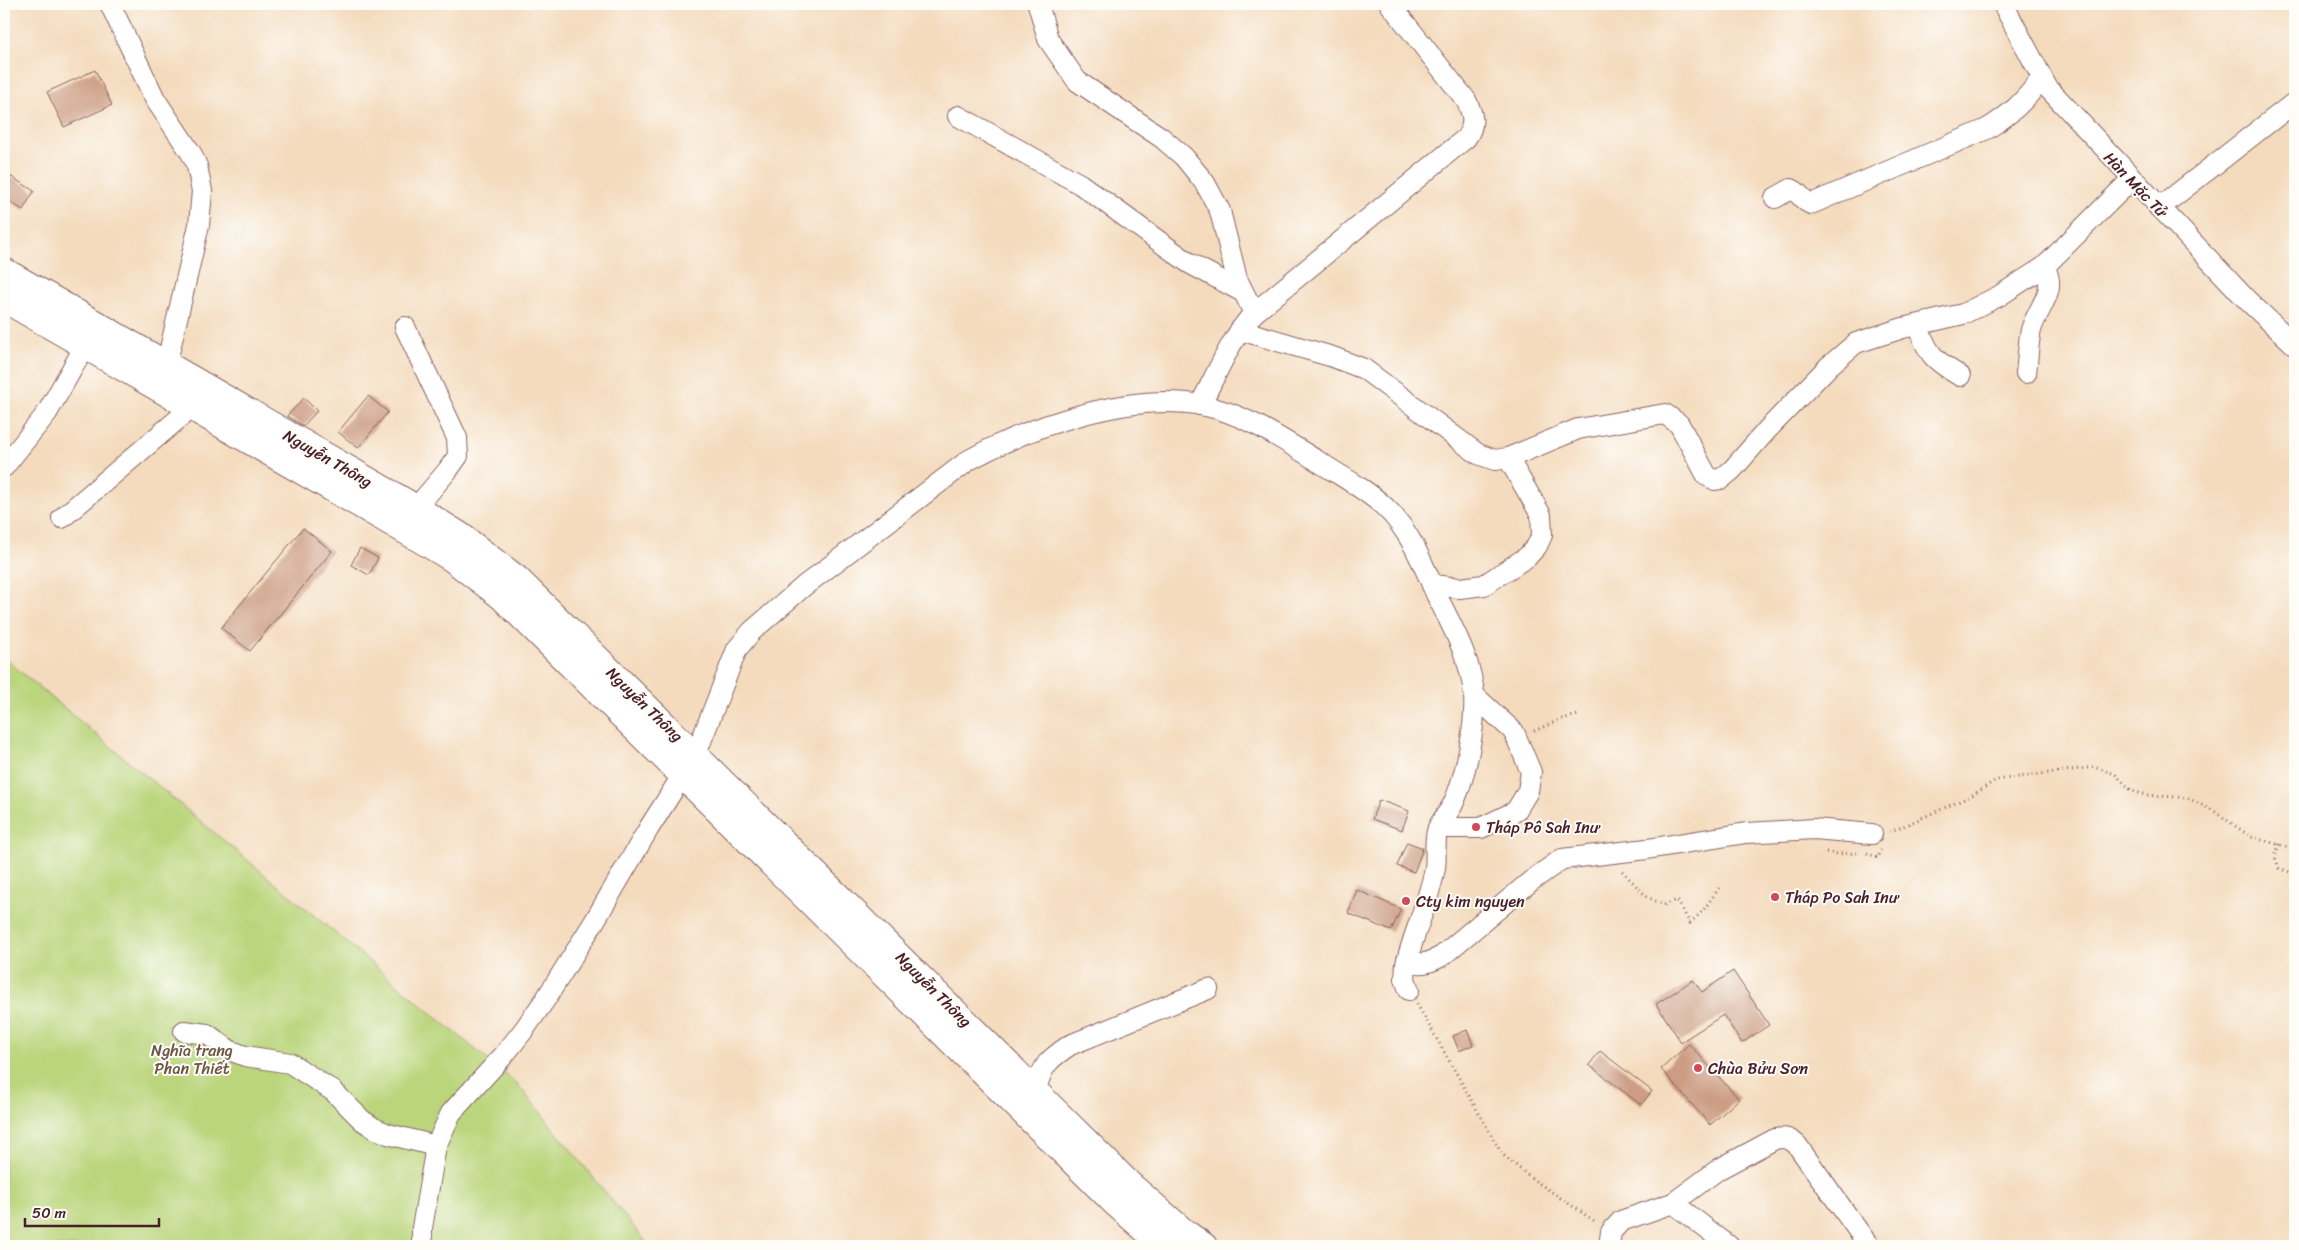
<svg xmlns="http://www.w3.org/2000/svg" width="2299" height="1250" viewBox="0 0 2299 1250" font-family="Sriracha,sans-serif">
  <rect width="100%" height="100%" fill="#fdfcf7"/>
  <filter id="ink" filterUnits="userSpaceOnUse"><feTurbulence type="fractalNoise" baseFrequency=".02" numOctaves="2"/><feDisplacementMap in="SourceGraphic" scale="10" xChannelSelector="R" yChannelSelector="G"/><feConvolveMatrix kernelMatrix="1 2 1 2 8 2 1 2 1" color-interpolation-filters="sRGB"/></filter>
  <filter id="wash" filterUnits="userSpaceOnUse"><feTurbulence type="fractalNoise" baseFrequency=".0096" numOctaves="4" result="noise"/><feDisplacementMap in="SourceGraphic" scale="20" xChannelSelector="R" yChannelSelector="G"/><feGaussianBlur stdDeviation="1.12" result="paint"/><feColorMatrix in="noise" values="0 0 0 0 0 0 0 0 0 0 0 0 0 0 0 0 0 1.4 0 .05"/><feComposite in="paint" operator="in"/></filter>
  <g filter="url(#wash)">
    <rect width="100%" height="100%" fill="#f4dbbe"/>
    <polygon fill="#bad57b" stroke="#827a53" points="4,658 518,1085 649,1246 4,1246"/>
    <g id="blocks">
      <g fill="#cc9d84">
        <polygon points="95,70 112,105 64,127 47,92"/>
        <polygon points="4,172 34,191 23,210 4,198"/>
        <polygon points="368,396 388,412 358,448 338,432"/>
        <polygon points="304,398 317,411 303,426 287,416"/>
        <polygon points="303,528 332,551 250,651 221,628"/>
        <polygon points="360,548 378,558 369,575 351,565"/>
        <polygon points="1379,800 1409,811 1402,830 1372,819"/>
        <polygon points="1407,842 1423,848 1414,872 1397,866"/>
        <polygon points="1357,890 1401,909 1391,931 1348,913"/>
        <polygon points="1733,971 1769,1025 1742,1043 1723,1015 1681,1042 1656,1004 1693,980 1702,992"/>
        <polygon points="1467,1030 1473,1045 1459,1051 1453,1036"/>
        <polygon points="1689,1044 1739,1099 1710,1125 1661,1069"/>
        <polygon points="1600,1051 1652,1091 1641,1105 1589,1065"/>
      </g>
    </g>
  </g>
  <g filter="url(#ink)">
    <use href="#blocks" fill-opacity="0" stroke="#86615e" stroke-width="1"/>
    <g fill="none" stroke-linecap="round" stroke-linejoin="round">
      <g stroke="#86615e" stroke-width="22">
        <g id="minor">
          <polyline points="110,4 155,99 191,153 197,166 202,191 199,225 166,366"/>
          <polyline points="1038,4 1048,39 1077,81 1162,138 1184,157 1205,183 1220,211 1237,279 1254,313"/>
          <polyline points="2003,4 2047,87 2247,300 2295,345"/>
          <polyline points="958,116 1080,184 1189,263 1241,291"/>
          <path d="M1775 198 1791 189C1800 192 1802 201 1811 204L1987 129C2011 114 2024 102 2041 79"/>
          <polyline points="2159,208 2295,102"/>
          <path d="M1917 325C1929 355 1932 359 1960 376"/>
          <polyline points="405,327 457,438 458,456 448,470 416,508"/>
          <polyline points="1240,330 1333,357 1364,369 1478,454 1495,460 1508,458 1578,429 1665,414 1679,424 1707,476 1715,480 1721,479 1732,470 1767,430 1829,366 1856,343 1903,328 1963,314 1999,296 2044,267 2132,179"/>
          <path d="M2026 373C2028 359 2028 343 2031 330 2037 308 2059 290 2044 267"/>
          <path d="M1200 405C1217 374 1230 339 1254 313L1466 138C1476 124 1473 114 1466 100L1390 4"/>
          <polyline points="4,467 47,413 85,346"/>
          <polyline points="62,518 191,408"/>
          <polyline points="1432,585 1460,588 1484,585 1527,557 1537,546 1542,535 1541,515 1508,458"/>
          <polyline points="1438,828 1481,828 1516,811 1528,791 1531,772 1514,732 1475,696"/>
          <path d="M1407 960C1421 966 1429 963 1442 956L1531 881 1562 859 1647 849 1746 833 1814 829 1872 834"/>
          <polyline points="184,1031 207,1034 229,1050 245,1056 290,1063 333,1091 362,1120 374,1128 388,1134 436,1146"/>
          <path d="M1036 1090C1042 1065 1049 1059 1070 1045L1208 989"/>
          <polyline points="1673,1203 1729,1246"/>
          <path d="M422 1246V1228L436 1146 451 1113 504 1055 523 1031 545 1000 594 922 649 828 696 754 737 649 752 631 804 586 969 460C1030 426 1130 392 1201 405 1243 413 1280 438 1316 460 1339 475 1366 489 1386 508 1410 531 1423 564 1436 594 1451 625 1472 660 1474 696 1476 725 1466 775 1454 802 1450 811 1443 818 1439 826 1433 838 1437 856 1435 868 1429 901 1414 932 1406 964L1405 979 1409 990"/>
          <path d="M1609 1246 1611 1232 1621 1221 1673 1203 1719 1169 1775 1139C1785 1137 1789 1138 1797 1145L1869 1246"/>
        </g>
      </g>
      <g stroke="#86615e" stroke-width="28">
        <g id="major">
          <polyline points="4,271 416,508 461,536 516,578 1128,1183 1183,1231 1204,1246"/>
          <polyline points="4,299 421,540 451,558 502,597 1116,1204 1164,1246"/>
        </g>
      </g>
      <g stroke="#86615e" stroke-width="3" stroke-dasharray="1 4" stroke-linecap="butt">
        <polyline points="1534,731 1562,719 1578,715"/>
        <polyline points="1890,832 1971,796 1996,780 2094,767 2115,774 2132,791 2147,795 2188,798 2214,811 2251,837 2295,849"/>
        <polyline points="2279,844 2275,857 2279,868 2295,874"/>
        <polyline points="1826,852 1837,854 1860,853"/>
        <polyline points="1867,853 1878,858 1881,850"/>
        <polyline points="1622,871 1647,897 1664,905 1677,900 1690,923 1702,912 1719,888"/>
        <polyline points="1417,1004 1502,1154 1531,1178 1596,1222"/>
      </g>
      <use href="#minor" stroke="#fff" stroke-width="20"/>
      <use href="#major" stroke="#fff" stroke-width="26"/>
    </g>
  </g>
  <g fill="#d1495b" stroke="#fdfcf7" stroke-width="2">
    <circle cx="1476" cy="827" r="5"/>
    <circle cx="1775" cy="897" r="5"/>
    <circle cx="1406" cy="901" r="5"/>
    <circle cx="1698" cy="1068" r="5"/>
  </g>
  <g text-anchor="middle" stroke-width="4" stroke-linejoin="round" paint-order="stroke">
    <g font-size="16" fill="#4a1f2b" stroke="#fdfcf7">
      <text transform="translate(2136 184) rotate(46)" y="6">Hàn Mặc Tử</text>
      <text transform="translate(328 458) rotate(30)" y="6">Nguyễn Thông</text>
      <text transform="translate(645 704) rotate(44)" y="6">Nguyễn Thông</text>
      <text transform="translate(934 989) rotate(45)" y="6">Nguyễn Thông</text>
    </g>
    <g font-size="16" fill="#4a1f2b" stroke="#fdfcf7" text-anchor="start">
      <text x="1486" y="833">Tháp Pô Sah Inư</text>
      <text x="1785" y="903">Tháp Po Sah Inư</text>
      <text x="1416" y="907">Cty kim nguyen</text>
      <text x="1708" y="1074">Chùa Bửu Sơn</text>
    </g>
    <g font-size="16" fill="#6c5643" stroke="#fdfcf7">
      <text x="192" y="1056">Nghĩa trang<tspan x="192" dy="18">Phan Thiết</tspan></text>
    </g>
  </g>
  <rect width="2299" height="1250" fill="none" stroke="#fdfcf7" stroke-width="20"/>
  <path d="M25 1218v8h134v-8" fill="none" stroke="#4a1f2b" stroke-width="2.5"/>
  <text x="32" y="1218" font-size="15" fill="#4a1f2b" stroke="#fdfcf7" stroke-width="4" paint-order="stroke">50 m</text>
</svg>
